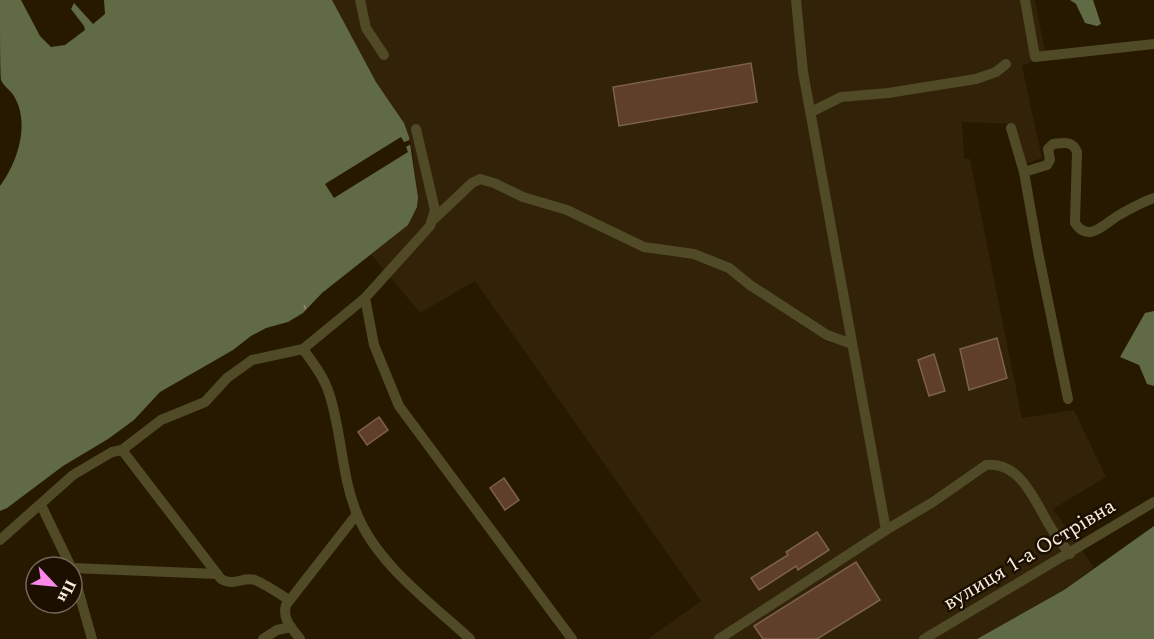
<svg xmlns="http://www.w3.org/2000/svg" width="1154" height="639" viewBox="0 0 1154 639" font-family="Spectral,serif">
  <rect width="100%" height="100%" fill="#271800"/>
  <polygon fill="#312208" points="332,0 1035,0 1046,56 1022,66 1042,158 1023,165 1013,124 962,122 964,158 970,159 1022,418 1074,410 1106,477 1053,509 1094,567 1064,590 977,639 648,639 701,601 475,281 420,313 371,254 408,225 418,197 413,154 404,123 376,82"/>
  <g fill="#606a45">
    <path d="M0 0H21L40 36 51 47 65 45 85 30 84 26 71 9 74 3 93 24 105 14 104 0H332L376 82 404 123 409 137 418 197 417 207 408 225 322 293 303 313 288 322 266 328 251 336 233 350 160 392 134 420 108 439 63 466 7 508 0 511V186C17 163 30 125 15 98 12 91 4 87 1 80 0 72 0 13 0 0Z"/>
    <polygon points="1070,0 1093,0 1101,24 1097,26 1085,23 1076,4"/>
    <polygon points="1154,311 1154,386 1147,384 1139,365 1120,357 1145,313"/>
    <polygon points="1154,526 1154,639 977,639 1064,590"/>
  </g>
  <polygon fill="#271800" points="401,137 404,142 410,140 411,144 406,147 408,152 334,198 325,184"/>
  <g fill="#5f3f28" stroke="#7d614d" stroke-width="1.5">
    <polygon points="751,63 757,102 619,126 613,87"/>
    <polygon points="997,338 1007,378 969,390 960,349"/>
    <polygon points="934,354 945,391 929,396 918,360"/>
    <polygon points="379,417 388,430 367,445 358,432"/>
    <polygon points="504,478 519,500 505,510 490,488"/>
    <polygon points="817,532 829,550 798,570 796,566 759,590 751,578 788,555 786,552"/>
    <polygon points="856,562 880,600 817,639 763,639 754,626"/>
  </g>
  <g fill="none" stroke-linecap="round" stroke-linejoin="round">
    <polyline stroke="#998c79" stroke-width="1.5" stroke-dasharray="4.5 3" stroke-linecap="butt" points="304,305 306,310"/>
    <g stroke="#504a27" stroke-width="10">
      <polyline points="360,0 366,28 384,55"/>
      <polyline points="796,0 803,72 886,530"/>
      <polyline points="1025,0 1035,57 1154,44"/>
      <polyline points="811,112 841,97 888,93 976,79 996,72 1006,64"/>
      <polyline points="1011,128 1024,172 1038,252 1068,399"/>
      <path d="M1024 172 1047 165 1050 160 1048 149 1053 144C1064 143 1072 140 1077 152L1075 223C1089 244 1105 223 1119 215 1130 209 1142 202 1154 198"/>
      <polyline points="434,219 472,183 480,179 494,183 523,197 567,210 644,247 694,254 729,268 750,285 827,335 852,344"/>
      <polyline points="365,298 374,345 399,406 572,639"/>
      <path d="M303 349C313 363 324 377 329 393 342 432 341 475 357 514 377 564 431 603 470 639"/>
      <path d="M122 450 221 579C235 587 243 576 255 580 267 585 278 593 289 600"/>
      <polyline points="41,505 71,567"/>
      <polyline points="0,540 73,475 112,452 122,450 161,420 205,402 227,378 252,360 303,349 365,298 430,226 435,210 416,129"/>
      <polyline points="72,568 217,574"/>
      <polyline points="72,568 92,639"/>
      <polyline points="263,639 277,630 291,627"/>
      <path d="M300 639C292 628 282 620 286 605L357 514"/>
      <path d="M719 639 886 530 933 502 986 465C1022 460 1037 507 1053 531 1058 539 1064 546 1070 554"/>
      <polyline points="924,639 1154,502"/>
    </g>
  </g>
  <g text-anchor="middle" stroke-width="5" stroke-linejoin="round" paint-order="stroke">
    <g font-size="21" fill="#f8eede" stroke="#1b0f00">
      <text transform="translate(1029 554) rotate(-31)" y="7">вулиця 1-а Острівна</text>
    </g>
  </g>
  <g transform="translate(54 585) rotate(116)"><circle r="28" fill="#1b0f00" stroke="#736859" stroke-width="1.5"/>
  <path d="M0-4.5L10 22L0 15L-10 22Z" fill="#f988e9"/>
  <text y="-9" font-size="16" font-weight="bold" text-anchor="middle" fill="#f8eede">Пн</text>
  </g>
</svg>
